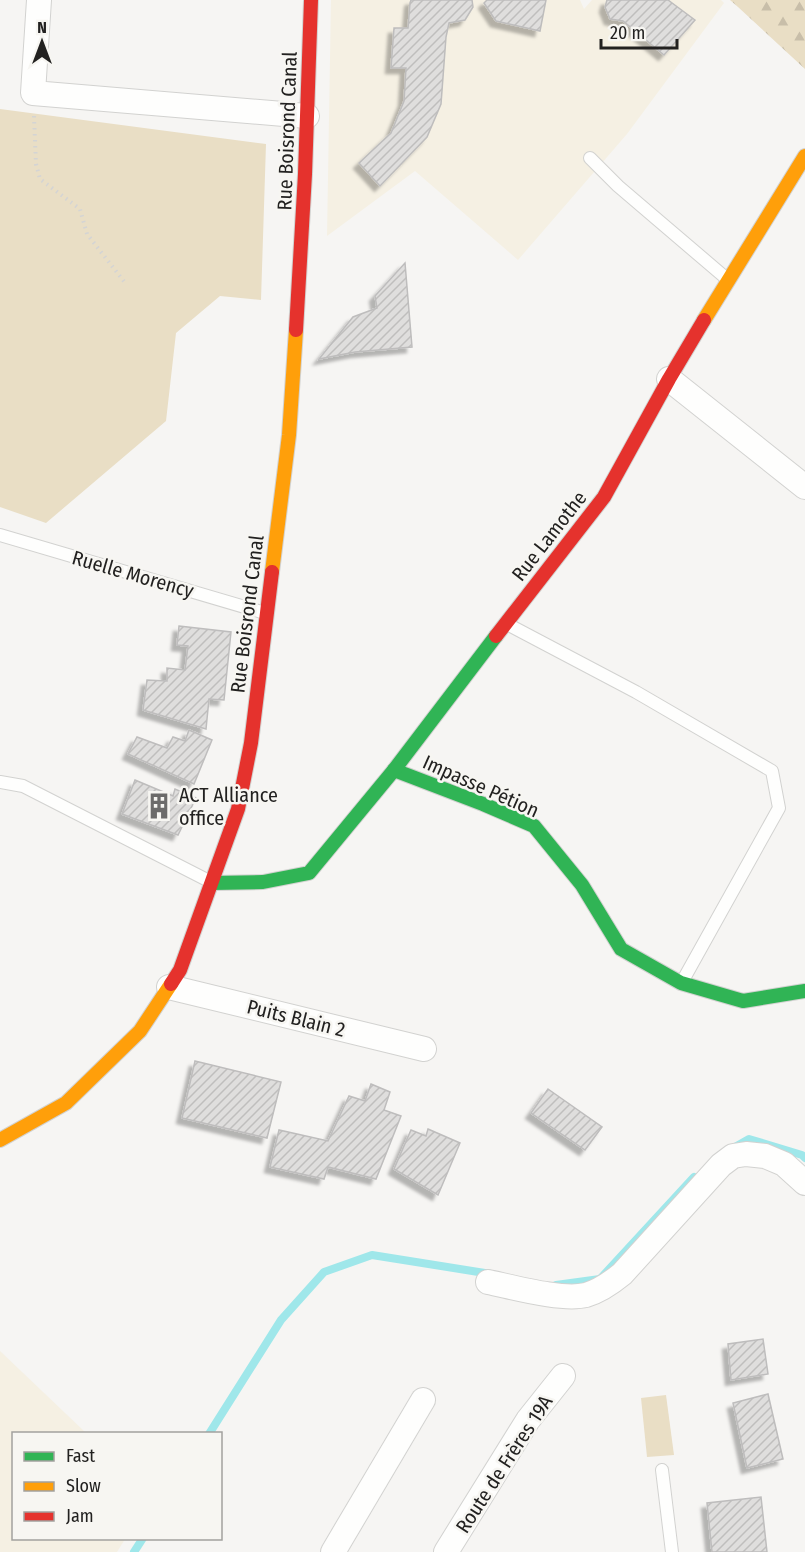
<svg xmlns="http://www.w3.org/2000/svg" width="805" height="1552" viewBox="0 0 805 1552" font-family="'Fira Sans Condensed',sans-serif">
  <defs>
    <pattern id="forest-firs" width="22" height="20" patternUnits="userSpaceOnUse" patternTransform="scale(1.5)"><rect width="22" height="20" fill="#e9dec5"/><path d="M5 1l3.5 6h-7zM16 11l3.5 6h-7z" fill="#c8bea9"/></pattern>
    <pattern id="building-hatch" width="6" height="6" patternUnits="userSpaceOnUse" patternTransform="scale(1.5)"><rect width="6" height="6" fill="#dfdedd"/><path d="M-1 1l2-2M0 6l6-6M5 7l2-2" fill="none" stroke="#bfbebd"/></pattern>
    <filter id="shadow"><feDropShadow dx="-5.5" dy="5.5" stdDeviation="1.5" flood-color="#0004"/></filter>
  </defs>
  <rect width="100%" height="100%" fill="#f6f5f3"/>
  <g fill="#f5f0e3">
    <polygon points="331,0 580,0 584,9 592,0 721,0 724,3 627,134 518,260 415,171 327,236"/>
    <polygon points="0,1351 86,1433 14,1434 14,1538 125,1539 117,1552 0,1552"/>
  </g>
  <g fill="#e9dec5">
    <polygon points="0,109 266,144 261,300 220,296 176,333 166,421 46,523 0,507"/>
    <polygon points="666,1395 674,1455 647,1457 641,1398"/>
  </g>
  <polygon fill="url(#forest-firs)" points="730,0 805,0 805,69 738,7"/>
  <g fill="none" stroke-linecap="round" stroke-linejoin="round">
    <g stroke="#9fe7ea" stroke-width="8">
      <polyline points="735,1147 749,1139 802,1155 805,1158"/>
      <polyline points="556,1285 600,1279 694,1177"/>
      <polyline points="209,1434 281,1320 324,1272 372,1255 491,1274"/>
      <polyline points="134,1552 143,1538"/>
    </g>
  </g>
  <g fill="url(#building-hatch)" stroke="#bebdbd" stroke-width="1.5" filter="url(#shadow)">
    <polygon points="411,0 472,0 473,7 465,20 449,23 446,37 441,104 427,137 380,186 359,163 391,133 404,101 406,68 391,68 394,28 408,28 410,3"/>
    <polygon points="487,0 546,0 540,31 496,21 484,3"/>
    <polygon points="607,0 668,0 695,20 664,55 623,21 610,19 605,7"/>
    <polygon points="405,263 412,347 355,352 319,359 353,317 377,308 375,296"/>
    <polygon points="179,626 231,632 224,700 209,699 206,729 143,710 147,680 167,681 167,668 185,670 188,646 177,645"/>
    <polygon points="189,730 212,740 194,784 128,754 137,737 167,748 173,737 185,741"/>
    <polygon points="135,780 173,796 175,789 196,798 178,835 122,814"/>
    <polygon points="195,1061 281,1082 267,1138 182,1118"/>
    <polygon points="371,1084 390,1092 384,1110 401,1116 376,1179 328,1167 324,1179 270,1167 279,1130 328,1141 349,1096 365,1101"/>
    <polygon points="548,1089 602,1127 585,1150 531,1113"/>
    <polygon points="428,1129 460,1143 438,1195 394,1169 411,1130 426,1136"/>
    <polygon points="763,1339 768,1374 731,1380 728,1344"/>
    <polygon points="768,1394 783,1459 747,1468 733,1403"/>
    <polygon points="761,1497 767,1552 712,1552 707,1503"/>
  </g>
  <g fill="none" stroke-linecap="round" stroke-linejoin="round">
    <g stroke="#d2d2d0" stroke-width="14">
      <g id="lane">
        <polyline points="590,158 618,186 727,279"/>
        <polyline points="0,535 265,613"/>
        <polyline points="507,624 636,692 772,771 779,808 682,982"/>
        <polyline points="0,782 23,786 211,882"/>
        <polyline points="662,1470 672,1552"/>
      </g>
    </g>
    <g stroke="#d2d2d0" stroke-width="26">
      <g id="street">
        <polyline points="39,0 33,93 307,116"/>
        <polyline points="669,379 805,487"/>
        <polyline points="169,987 424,1049"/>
        <path d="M488 1282C513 1287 562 1301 586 1295 600 1291 611 1283 622 1274L721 1165 733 1156 746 1154 765 1156 784 1164 805 1183"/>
        <polyline points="333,1552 423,1400"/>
        <polyline points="446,1552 528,1420 563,1376"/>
      </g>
    </g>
    <g stroke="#d2d2d0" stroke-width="16">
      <g id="fast">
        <polyline points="394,770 483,804 534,826 582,885 621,949 681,983 743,1001 805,991"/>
        <polyline points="212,883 263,882 309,873 394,770 496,636"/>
      </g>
    </g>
    <g stroke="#d2d2d0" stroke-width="16">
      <g id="slow">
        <polyline points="704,320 805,156"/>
        <polyline points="272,572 289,435 296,330"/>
        <polyline points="0,1140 66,1103 140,1031 171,984"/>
      </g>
    </g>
    <g stroke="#d2d2d0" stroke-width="16">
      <g id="jam">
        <polyline points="296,330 305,174 311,0"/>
        <polyline points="496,636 604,497 669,379 704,320"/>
        <polyline points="171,984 180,970 238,809 251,743 272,572"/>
      </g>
    </g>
    <polyline stroke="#d4d4d4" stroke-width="4" stroke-dasharray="1.5 4.5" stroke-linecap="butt" points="34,116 36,164 40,179 80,209 87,234 126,284"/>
    <use href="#lane" stroke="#fefefd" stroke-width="12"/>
    <use href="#street" stroke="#fefefd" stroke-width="24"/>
    <use href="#fast" stroke="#30b455" stroke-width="14"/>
    <use href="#slow" stroke="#ff9f0a" stroke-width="14"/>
    <use href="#jam" stroke="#e5322d" stroke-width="14"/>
  </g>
  <defs>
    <g id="building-bare" transform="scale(2.07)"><path d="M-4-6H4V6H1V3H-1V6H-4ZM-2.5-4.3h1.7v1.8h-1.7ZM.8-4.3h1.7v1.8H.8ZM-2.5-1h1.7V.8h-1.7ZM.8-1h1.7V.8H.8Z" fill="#6c6b6a" stroke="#f7f6f2" stroke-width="2.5" paint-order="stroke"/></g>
  </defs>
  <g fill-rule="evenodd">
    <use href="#building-bare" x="159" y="806"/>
  </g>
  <g text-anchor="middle" stroke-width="5" stroke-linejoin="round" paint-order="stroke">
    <g font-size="20" fill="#222120" stroke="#f7f6f2">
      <text transform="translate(287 131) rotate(-88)" y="7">Rue Boisrond Canal</text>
      <text transform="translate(549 536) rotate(-52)" y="7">Rue Lamothe</text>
      <text transform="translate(133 574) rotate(16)" y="7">Ruelle Morency</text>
      <text transform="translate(247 614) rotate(-83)" y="7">Rue Boisrond Canal</text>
      <text transform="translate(481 786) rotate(24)" y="7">Impasse Pétion</text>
      <text transform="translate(296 1018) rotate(14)" y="7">Puits Blain 2</text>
      <text transform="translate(504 1464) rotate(-57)" y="7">Route de Frères 19A</text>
    </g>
    <g font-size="20" fill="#222120" stroke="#f7f6f2" text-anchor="start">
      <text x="179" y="802">ACT Alliance<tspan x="179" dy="23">office</tspan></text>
    </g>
  </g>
  <rect x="12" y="1432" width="210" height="108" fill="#f7f6f2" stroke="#a2a19e" stroke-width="1.5"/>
  <rect x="24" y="1452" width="30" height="9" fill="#30b455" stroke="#a2a19e" stroke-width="1.5"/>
  <text x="66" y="1462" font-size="18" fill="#222120">Fast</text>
  <rect x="24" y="1482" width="30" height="9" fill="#ff9f0a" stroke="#a2a19e" stroke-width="1.5"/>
  <text x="66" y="1492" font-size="18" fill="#222120">Slow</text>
  <rect x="24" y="1512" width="30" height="9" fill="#e5322d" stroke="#a2a19e" stroke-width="1.5"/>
  <text x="66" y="1522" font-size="18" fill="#222120">Jam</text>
  <g transform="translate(42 42)" stroke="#f7f6f2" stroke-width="4.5" paint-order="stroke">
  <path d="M0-4.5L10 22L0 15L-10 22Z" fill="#222120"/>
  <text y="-9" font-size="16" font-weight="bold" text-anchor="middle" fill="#222120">N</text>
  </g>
  <path d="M601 39v9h76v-9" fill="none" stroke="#222120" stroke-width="3"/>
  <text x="610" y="39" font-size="18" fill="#222120" stroke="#f7f6f2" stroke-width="4.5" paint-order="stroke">20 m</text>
</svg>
